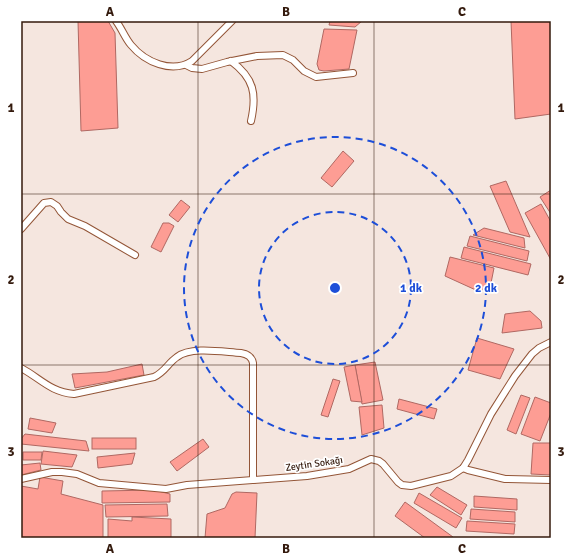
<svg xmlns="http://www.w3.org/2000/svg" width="572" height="559" viewBox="0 0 572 559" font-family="Signika,sans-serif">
  <rect width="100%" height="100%" fill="#f5e6df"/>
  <g fill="#fd9d94" stroke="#b06862">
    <polygon points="78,21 108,21 115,33 118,128 81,131"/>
    <polygon points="330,21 362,21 355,27 329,25"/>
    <polygon points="511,21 551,21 551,114 515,119"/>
    <polygon points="324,29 357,30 349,69 324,71 319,70 317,64"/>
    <polygon points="343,151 354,161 332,187 321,178"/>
    <polygon points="506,181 530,237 510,232 490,186"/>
    <polygon points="551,190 551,214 540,197"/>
    <polygon points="181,200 190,207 178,222 169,215"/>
    <polygon points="541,204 551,222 551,260 525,213"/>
    <polygon points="163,223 169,223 174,226 161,252 151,247"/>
    <polygon points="484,228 524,238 525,248 473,235"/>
    <polygon points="470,236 529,251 527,261 467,246"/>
    <polygon points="464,247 531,264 528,275 461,258"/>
    <polygon points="450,257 494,268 490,288 478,291 445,276"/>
    <polygon points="530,311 541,321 542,328 502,333 505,314"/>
    <polygon points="477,338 514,349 500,379 468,370"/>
    <polygon points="375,362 383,400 362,404 355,365"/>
    <polygon points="142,364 144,375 75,388 72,374 107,372"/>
    <polygon points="355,365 362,402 351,401 344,367"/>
    <polygon points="333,379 340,381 328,417 321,415"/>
    <polygon points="521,395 530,398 516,434 507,430"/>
    <polygon points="535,397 551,403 551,413 540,441 521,434"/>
    <polygon points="399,399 437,409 434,419 397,409"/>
    <polygon points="382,405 384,428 362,435 359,407"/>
    <polygon points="30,418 56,423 52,433 28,429"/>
    <polygon points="25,434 86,441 89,451 21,444 21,439"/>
    <rect x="92" y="438" width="44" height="11"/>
    <polygon points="203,439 209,447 177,471 170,462"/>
    <polygon points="533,443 551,443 551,475 531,474"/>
    <polygon points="43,451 77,455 72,467 41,464"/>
    <polygon points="23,452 42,452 41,460 23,460"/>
    <polygon points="135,453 132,464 98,468 97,457"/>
    <polygon points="40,463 41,470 21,475 21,465"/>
    <polygon points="40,477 63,481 61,494 103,505 103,538 21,538 21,486 38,489"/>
    <polygon points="437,487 467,505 461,515 430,495"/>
    <polygon points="154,490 170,494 170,502 102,503 102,491"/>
    <polygon points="236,492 257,493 255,538 205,538 207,514 225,508 232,494"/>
    <polygon points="419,493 462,518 456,528 414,503"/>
    <polygon points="474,496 517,499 517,510 474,507"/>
    <polygon points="405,502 453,537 452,538 425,538 395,516"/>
    <polygon points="167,504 168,516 106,517 105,505"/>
    <polygon points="471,509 515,512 515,522 470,519"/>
    <polygon points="132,517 171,519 171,538 108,538 108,519 132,521"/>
    <polygon points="467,521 515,524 514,534 466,531"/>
  </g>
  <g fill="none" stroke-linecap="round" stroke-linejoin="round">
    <g stroke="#935537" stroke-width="8">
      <g id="minor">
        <path d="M116 21C122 29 125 38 131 45 145 62 172 74 192 61L232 21"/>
        <path d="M231 61C254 78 257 94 251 121"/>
        <polyline points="186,65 192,68 202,69 227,62 257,56 283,55 293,60 304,71 316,77 353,73"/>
        <polyline points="21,229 44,203 51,202 57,206 61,212 68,219 85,226 135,255"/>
        <path d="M21 368C40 378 50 392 74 394L154 377C165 372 168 363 177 357 191 346 223 352 241 353 247 354 252 357 253 363V480"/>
        <polyline points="463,468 468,470 505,479 551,480"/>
        <polyline points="21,479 52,472 62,472 77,474 99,483 166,489 187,485 307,476 349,469 371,459 379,461 383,464 398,482 402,485 411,486 451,476 463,468 468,460 491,414 515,376 532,354 539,348 551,342"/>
      </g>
    </g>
    <use href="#minor" stroke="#fff" stroke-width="6"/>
  </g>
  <path fill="none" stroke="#341a0d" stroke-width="1" stroke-opacity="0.55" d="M198 21V538M374 21V538M21 194H551M21 365H551"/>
  <g fill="none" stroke="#1d4ed8" stroke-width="2" stroke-dasharray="7 5">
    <circle cx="335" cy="288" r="76"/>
    <circle cx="335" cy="288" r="151"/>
  </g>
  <g text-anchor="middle" stroke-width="3.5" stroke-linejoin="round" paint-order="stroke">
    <g font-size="10" fill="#341a0d" stroke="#fff">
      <text transform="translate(314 463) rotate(-8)" y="4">Zeytin Sokağı</text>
    </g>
  </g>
  <circle cx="335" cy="288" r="6" fill="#1d4ed8" stroke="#fff" stroke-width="2"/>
  <g font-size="12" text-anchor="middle" font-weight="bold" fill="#1d4ed8" stroke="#fff" stroke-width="3.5" stroke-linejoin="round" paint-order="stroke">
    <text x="411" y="292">1 dk</text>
    <text x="486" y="292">2 dk</text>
  </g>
  <rect width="572" height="559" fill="none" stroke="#ffffff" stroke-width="44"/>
  <rect x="22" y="22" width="528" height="515" fill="none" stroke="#341a0d" stroke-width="1.5"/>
  <g font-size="13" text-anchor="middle" font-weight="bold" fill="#341a0d">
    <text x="110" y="16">A</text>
    <text x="286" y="16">B</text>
    <text x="462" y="16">C</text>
    <text x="11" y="112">1</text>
    <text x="561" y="112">1</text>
    <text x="11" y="284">2</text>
    <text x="561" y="284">2</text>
    <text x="11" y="456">3</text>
    <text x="561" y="456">3</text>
    <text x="110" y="553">A</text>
    <text x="286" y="553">B</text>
    <text x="462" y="553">C</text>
  </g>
</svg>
